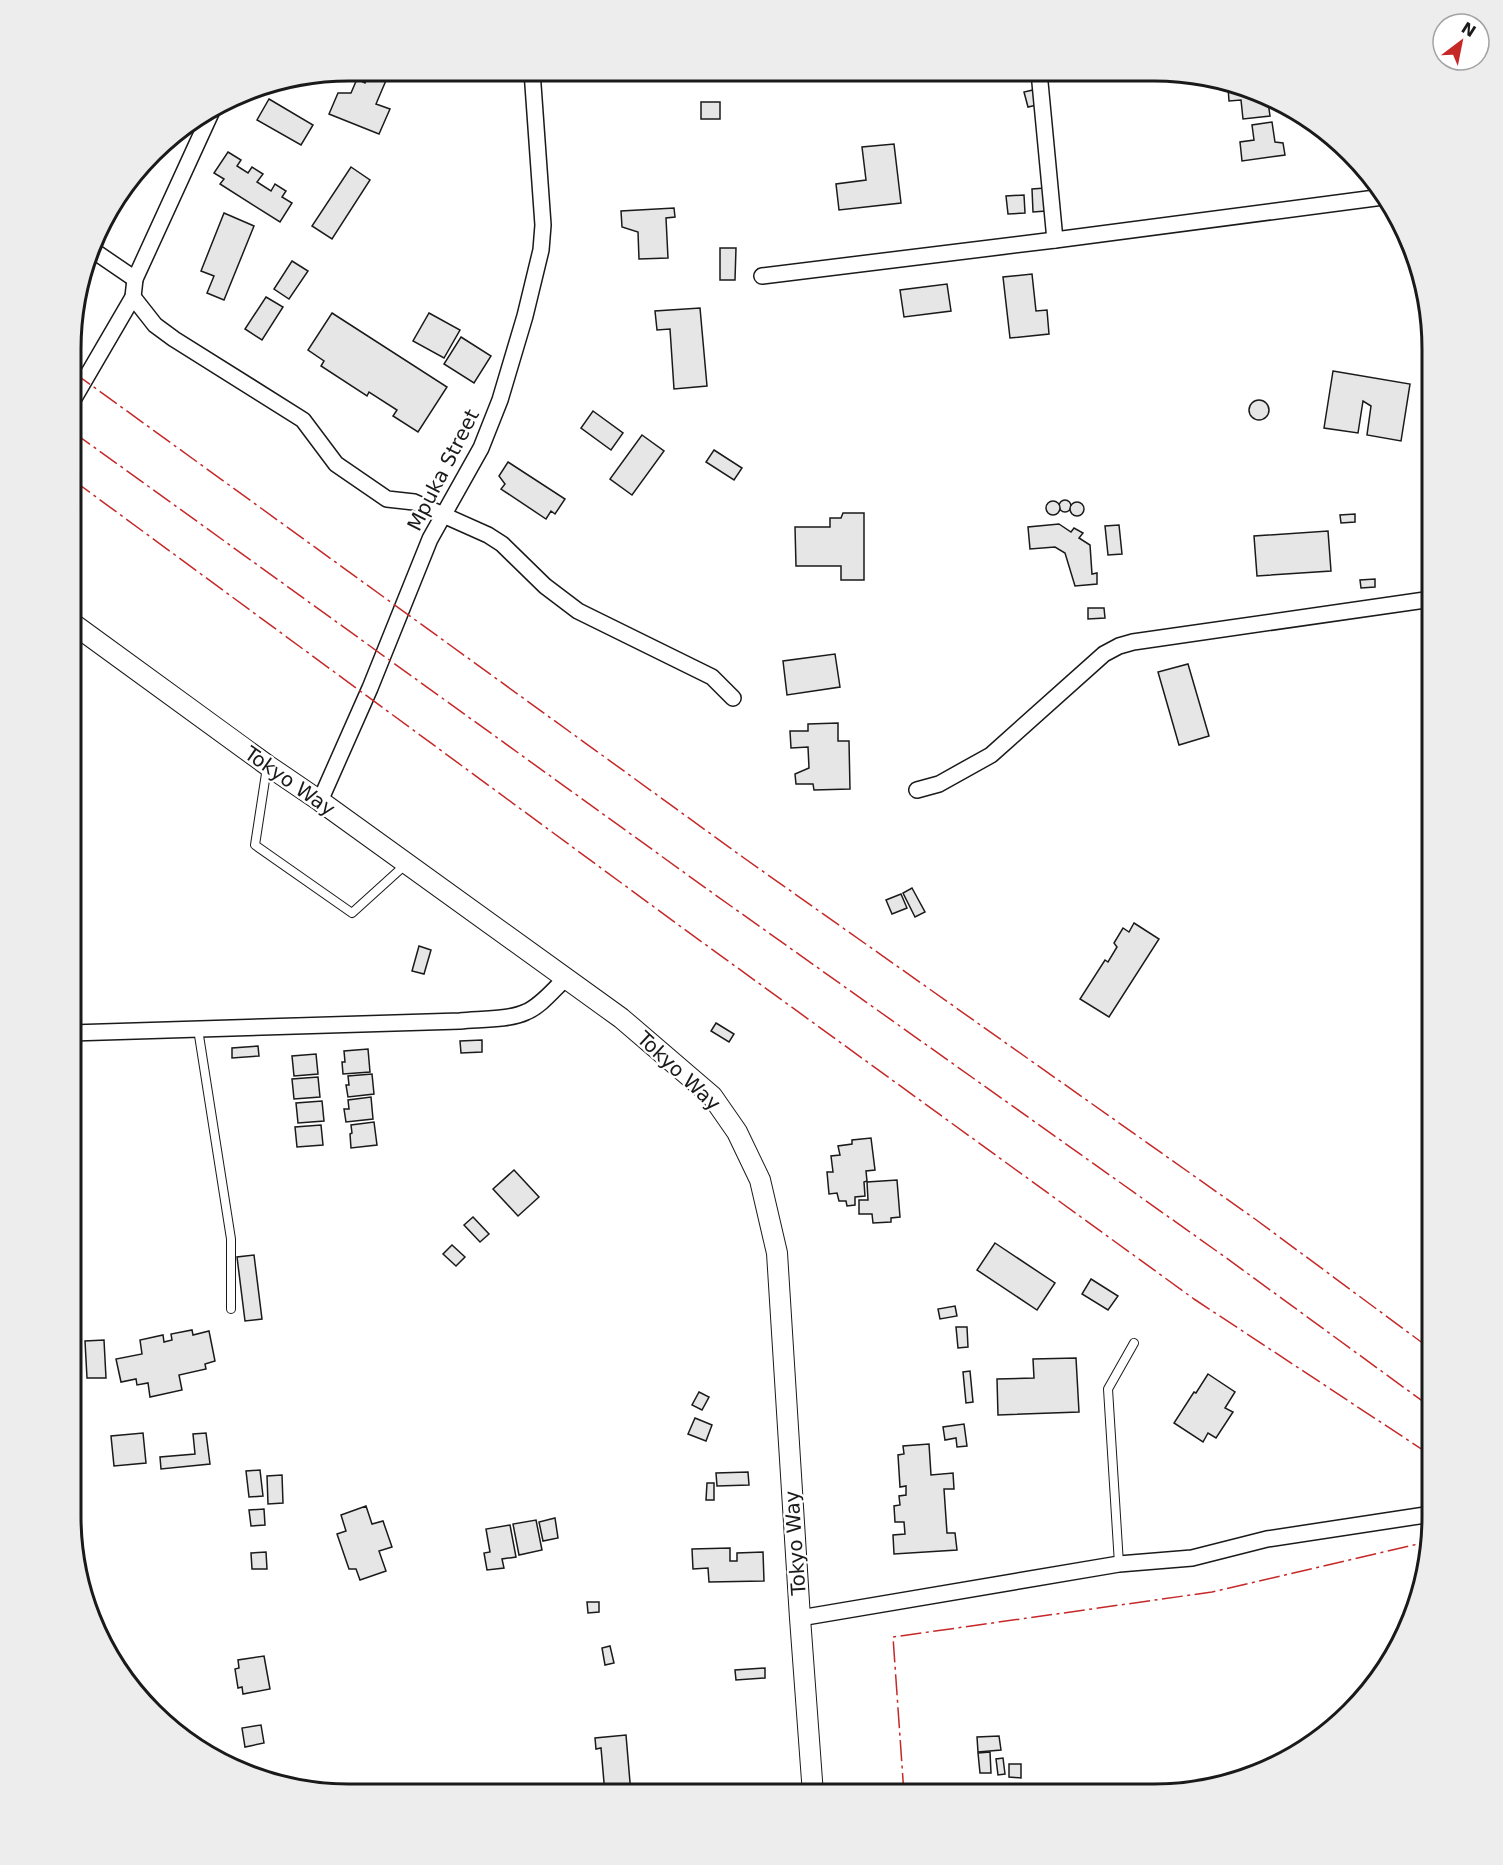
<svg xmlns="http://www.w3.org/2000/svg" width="1503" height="1865" viewBox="0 0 1503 1865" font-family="'DejaVu Sans',sans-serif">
  <rect width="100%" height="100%" fill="#fff"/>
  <g fill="#e6e6e6" stroke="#1a1a1a" stroke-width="1.5">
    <polygon points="370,71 390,71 376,104 390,109 379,134 329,114 338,93 351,93 357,79 365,83"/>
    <polygon points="1228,87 1262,100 1263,103 1268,102 1270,116 1243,119 1241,100 1229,101"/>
    <polygon points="1033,90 1037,105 1028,107 1024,92"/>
    <polygon points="269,99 313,125 301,145 257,120"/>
    <rect x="701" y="102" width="19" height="17"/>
    <polygon points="1272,122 1275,142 1283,143 1285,155 1242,161 1240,142 1254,140 1252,125"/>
    <polygon points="894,144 901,203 839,210 836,184 866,180 862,147"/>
    <polygon points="228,152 241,160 237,166 248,173 252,167 263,174 257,182 271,191 275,184 286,191 282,197 292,203 280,222 220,184 224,179 214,173"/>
    <polygon points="351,167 370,180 332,239 312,226"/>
    <polygon points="1045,188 1046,211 1033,212 1032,189"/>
    <polygon points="1024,195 1025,213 1008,214 1006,196"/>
    <polygon points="674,208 675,217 666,218 668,258 639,259 638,232 622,227 621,211"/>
    <polygon points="224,213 254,226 224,300 207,293 214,276 201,271"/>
    <polygon points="720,248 736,248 735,280 720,280"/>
    <polygon points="292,261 308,271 289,299 274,289"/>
    <polygon points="1032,274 1036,311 1047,310 1049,334 1010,338 1003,277"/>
    <polygon points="947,284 951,311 904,317 900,290"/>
    <polygon points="266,297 283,307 262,340 245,329"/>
    <polygon points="700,308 707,386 674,389 670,329 657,330 655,311"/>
    <polygon points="332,313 447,387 418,432 393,416 397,410 369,392 367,396 321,366 324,361 308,350"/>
    <polygon points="429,313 460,330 444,358 413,341"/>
    <polygon points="461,337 491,356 474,383 444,364"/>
    <polygon points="1333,371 1410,384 1401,441 1367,435 1371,406 1363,401 1358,433 1324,428"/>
    <circle cx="1259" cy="410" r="10"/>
    <polygon points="593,411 623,433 611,450 581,428"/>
    <polygon points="642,435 664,451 632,495 610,479"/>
    <polygon points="714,450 742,468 734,480 706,462"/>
    <polygon points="508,462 565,499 555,514 551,511 546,519 501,489 505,484 499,476"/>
    <circle cx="1065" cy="506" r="6"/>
    <circle cx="1053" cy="508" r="7"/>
    <circle cx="1077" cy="509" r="7"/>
    <polygon points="843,513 864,513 864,580 841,580 841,566 796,566 795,527 830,527 830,518 841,518"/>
    <polygon points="1355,514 1355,522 1341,523 1340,515"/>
    <polygon points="1059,524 1071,532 1074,528 1083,533 1079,538 1090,545 1092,574 1097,573 1097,584 1075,586 1065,553 1055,547 1030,549 1028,527"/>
    <polygon points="1119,525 1122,554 1108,555 1105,526"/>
    <polygon points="1328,531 1331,571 1257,576 1254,536"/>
    <polygon points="1375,579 1375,587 1361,588 1360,580"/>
    <polygon points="1088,608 1104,608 1105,618 1088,619"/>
    <polygon points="835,654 840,687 787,695 783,661"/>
    <polygon points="1188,664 1209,736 1179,745 1158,672"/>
    <polygon points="838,723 838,741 849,741 850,789 814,790 813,784 796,784 795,774 809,768 808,747 791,748 790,731 808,731 808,724"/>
    <polygon points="912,888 925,912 915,917 903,893"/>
    <polygon points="901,894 907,908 892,914 886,900"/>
    <polygon points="1134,923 1159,939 1109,1017 1080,999 1105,960 1108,962 1117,947 1114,943 1123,928 1129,932"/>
    <polygon points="419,946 431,950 424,974 412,971"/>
    <polygon points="716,1023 734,1034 729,1042 711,1031"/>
    <polygon points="482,1040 482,1052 461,1053 460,1041"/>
    <polygon points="258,1046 259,1056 232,1058 232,1048"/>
    <polygon points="368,1049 370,1072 343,1074 342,1062 345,1062 344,1051"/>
    <polygon points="316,1054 318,1074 294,1076 292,1056"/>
    <polygon points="372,1074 374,1094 348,1097 346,1085 349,1085 348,1076"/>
    <polygon points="318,1077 320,1097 294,1099 292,1079"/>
    <polygon points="371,1097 373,1119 346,1122 344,1109 349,1109 348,1100"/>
    <polygon points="322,1101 324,1121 298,1123 296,1103"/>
    <polygon points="374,1122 377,1145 351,1148 350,1134 352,1133 351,1125"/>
    <polygon points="321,1125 323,1145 297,1147 295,1127"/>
    <polygon points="871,1138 875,1170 866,1171 867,1181 864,1182 865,1196 855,1197 855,1205 847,1206 846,1201 839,1201 837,1193 829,1194 827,1172 833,1172 831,1156 840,1155 838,1146 852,1144 852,1140"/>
    <polygon points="514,1170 539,1197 518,1216 493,1189"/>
    <polygon points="897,1180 900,1217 891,1218 891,1222 873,1223 872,1214 859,1214 859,1200 868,1200 867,1182"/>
    <polygon points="473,1217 489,1234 480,1242 464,1225"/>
    <polygon points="995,1243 1055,1283 1037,1310 977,1270"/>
    <polygon points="452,1245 465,1257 456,1266 443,1254"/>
    <polygon points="254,1255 262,1319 245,1321 237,1257"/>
    <polygon points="1091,1279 1118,1296 1108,1310 1082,1294"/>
    <polygon points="955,1306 957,1316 940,1319 938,1309"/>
    <polygon points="956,1327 967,1327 968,1347 958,1348"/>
    <polygon points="192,1330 193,1335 209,1331 215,1361 205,1364 206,1369 179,1375 182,1390 150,1397 148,1383 137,1385 136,1379 121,1382 116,1359 142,1354 140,1340 163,1335 164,1342 172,1340 171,1334"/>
    <polygon points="104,1340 106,1378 87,1378 85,1341"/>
    <polygon points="1076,1358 1079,1412 998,1415 997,1379 1034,1378 1033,1359"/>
    <polygon points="970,1371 973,1402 966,1403 963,1372"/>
    <polygon points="1208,1374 1235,1392 1225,1408 1233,1412 1216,1438 1208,1433 1203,1442 1174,1423 1194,1392 1196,1393"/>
    <polygon points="699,1392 709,1397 702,1410 692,1405"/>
    <polygon points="695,1418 712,1425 706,1441 688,1434"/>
    <polygon points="964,1424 967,1446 957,1447 956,1438 945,1440 943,1427"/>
    <polygon points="143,1433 146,1463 114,1466 111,1436"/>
    <polygon points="206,1433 210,1464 161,1469 160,1457 195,1454 193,1434"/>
    <polygon points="929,1444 931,1475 953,1473 954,1489 944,1489 947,1533 955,1533 957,1550 894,1554 893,1535 905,1534 904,1522 895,1522 894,1506 900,1505 899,1496 906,1495 906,1486 900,1487 898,1455 904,1454 903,1446"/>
    <polygon points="260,1470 263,1496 249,1497 246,1471"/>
    <polygon points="748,1472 749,1485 717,1486 716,1473"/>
    <polygon points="282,1475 283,1503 268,1504 267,1476"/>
    <polygon points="707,1483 714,1483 714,1500 706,1500"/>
    <polygon points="366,1506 372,1524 383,1521 392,1547 379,1551 386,1571 360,1580 356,1569 349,1569 337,1534 346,1531 341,1515"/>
    <polygon points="264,1509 265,1525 251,1526 249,1510"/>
    <polygon points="555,1518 558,1538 543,1541 539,1522"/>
    <polygon points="536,1520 542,1550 519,1555 513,1524"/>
    <polygon points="510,1525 516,1557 502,1559 504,1568 487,1570 484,1553 490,1552 486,1529"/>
    <polygon points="730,1548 730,1561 737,1561 737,1553 763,1552 764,1581 709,1582 708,1568 693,1569 692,1549"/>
    <polygon points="266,1552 267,1569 252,1569 251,1553"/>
    <polygon points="587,1602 599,1602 599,1612 588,1613"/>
    <polygon points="610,1646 614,1663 605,1665 602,1648"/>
    <polygon points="264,1656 270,1689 243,1694 242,1687 238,1688 235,1669 239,1668 238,1660"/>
    <polygon points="765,1668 765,1678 736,1680 735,1670"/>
    <polygon points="261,1725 264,1743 245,1747 242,1728"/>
    <polygon points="626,1735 631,1794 605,1794 601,1748 596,1749 595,1738"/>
    <polygon points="999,1736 1001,1750 978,1752 977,1737"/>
    <polygon points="990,1752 991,1773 980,1773 978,1753"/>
    <polygon points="1003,1758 1005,1774 998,1775 996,1759"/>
    <polygon points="1009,1764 1021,1764 1021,1778 1009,1777"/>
  </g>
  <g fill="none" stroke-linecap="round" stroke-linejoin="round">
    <g stroke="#1a1a1a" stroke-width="10">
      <g id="service">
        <polyline points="267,767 255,845 352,913 405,865"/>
        <polyline points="198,1029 231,1239 231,1309"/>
        <polyline points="1119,1564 1108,1389 1134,1343"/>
      </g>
    </g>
    <g stroke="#1a1a1a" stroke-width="18">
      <g id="minor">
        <polyline points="1039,72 1055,240"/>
        <polyline points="94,251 135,279"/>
        <polyline points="762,276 1055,240 1383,197"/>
        <polyline points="133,297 155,325 174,339 303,420 336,464 387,499 414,502 488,535 502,544 545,586 578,611 712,677 733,698"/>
        <polyline points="73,400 133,297 135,279 211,113"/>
        <polyline points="917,790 939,784 991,755 1104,654 1119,646 1133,642 1432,599"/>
        <polyline points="320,801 370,688 430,539 481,448 500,400 525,316 541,250 543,225 532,71"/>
        <path d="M71 1033 460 1021C480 1019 509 1020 526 1012 541 1006 554 989 566 978"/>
        <polyline points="800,1618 1119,1564 1192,1558 1267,1539 1432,1514"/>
      </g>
    </g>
    <g stroke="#1a1a1a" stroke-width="22">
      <polyline id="tertiary" points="72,623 267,765 320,801 621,1018 712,1096 737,1132 760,1180 777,1253 800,1618 813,1794"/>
    </g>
    <use href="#service" stroke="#fff" stroke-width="8"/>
    <use href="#minor" stroke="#fff" stroke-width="15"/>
    <use href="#tertiary" stroke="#fff" stroke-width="20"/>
    <g stroke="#c62828" stroke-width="1.5" stroke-dasharray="21 4.5 3 4.5" stroke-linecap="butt">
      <polyline points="73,372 744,858 1255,1219 1432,1350"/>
      <polyline points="73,432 714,894 1225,1257 1432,1408"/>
      <polyline points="73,480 684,929 1194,1299 1432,1456"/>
      <polyline points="904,1794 893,1637 1212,1592 1431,1541"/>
    </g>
  </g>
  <g text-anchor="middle" stroke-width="4.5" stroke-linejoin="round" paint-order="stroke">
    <g font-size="20" fill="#1a1a1a" stroke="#fff">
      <text transform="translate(443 470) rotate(-63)" y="7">Mpuka Street</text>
      <text transform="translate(290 781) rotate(35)" y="7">Tokyo Way</text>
      <text transform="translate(679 1071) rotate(43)" y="7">Tokyo Way</text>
      <text transform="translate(795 1543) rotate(-94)" y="7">Tokyo Way</text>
    </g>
  </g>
  <path d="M0 0H1503V1865H0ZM349 81H1154A268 268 0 0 1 1422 349V1516A268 268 0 0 1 1154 1784H349A268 268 0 0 1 81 1516V349A268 268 0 0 1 349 81Z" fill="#ededed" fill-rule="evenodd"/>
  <path fill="none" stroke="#1a1a1a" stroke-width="3" d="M349 81H1154A268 268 0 0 1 1422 349V1516A268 268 0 0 1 1154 1784H349A268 268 0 0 1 81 1516V349A268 268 0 0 1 349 81Z"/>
  <g transform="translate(1461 42) rotate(32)"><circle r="28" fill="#ffffff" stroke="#a3a3a3" stroke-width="1.5"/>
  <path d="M0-4.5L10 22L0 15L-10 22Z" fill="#c62828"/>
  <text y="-9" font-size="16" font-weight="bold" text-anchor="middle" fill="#1a1a1a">N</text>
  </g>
</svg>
